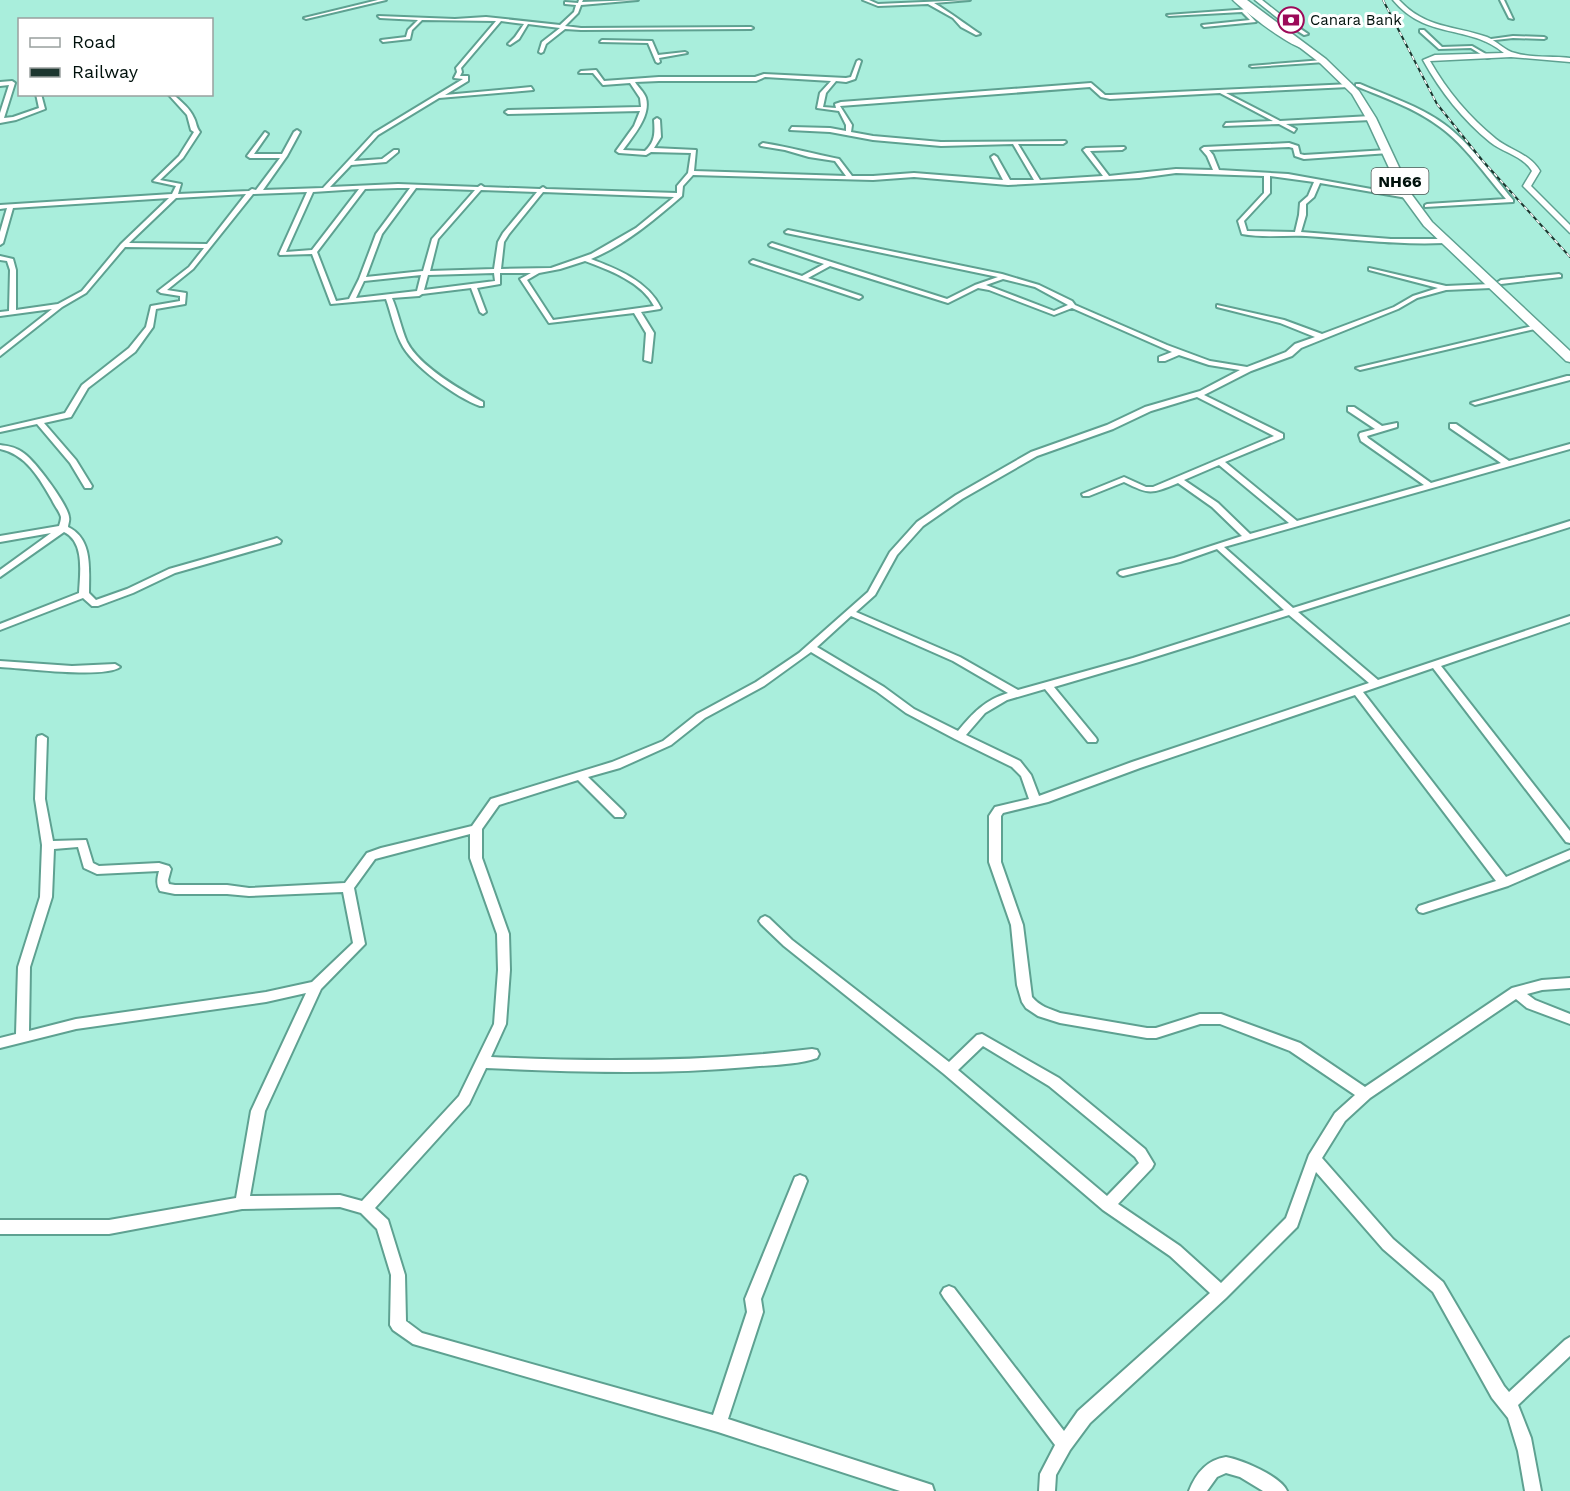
<svg xmlns="http://www.w3.org/2000/svg" width="1570" height="1491" viewBox="0 0 1570 1491" font-family="'Work Sans',sans-serif">
  <rect width="100%" height="100%" fill="#a9eedc"/>
  <g fill="none" stroke-linecap="round" stroke-linejoin="round">
    <g stroke="#5ea191" stroke-width="4">
      <g id="street">
        <polygon points="378,0 386,0 306,19 304,18"/>
        <path d="M579 0H583L582 2 638 0 581 5 578 13 565 26 581 28 751 27 753 28 751 29 581 30 565 29 546 44 543 52 541 53 539 52 542 42 560 28 528 24 519 39 510 45 508 44 515 37 524 24 501 21 461 68 462 72 460 76H468V81L445 95 531 87 533 90 439 98 378 135 354 161 382 159 394 150H398V152L386 162 351 165 330 187 398 184 478 187 481 185 484 187 540 189 543 187 546 189 677 193V186L688 173 691 153 651 152 646 155 619 153 616 151 634 126 640 111 508 114 505 112 508 110 641 107 640 98 630 83 603 85 593 73H579L581 71 596 70 604 81 659 77H755L764 74 846 78 851 77 857 61 859 60 861 61 855 79 846 82 836 81 826 93 823 107 836 108 835 104 841 102 1091 83 1105 95H1110L1351 84 1349 87 1226 93 1280 121 1371 116 1374 118 1371 120 1286 124 1296 129 1294 132 1279 124 1224 126 1226 123 1273 121 1220 93 1110 99 1101 97 1090 87 840 106 852 125 851 132 873 136 941 142 1065 141 1066 142 1063 144H1018L1040 180 1103 176 1083 150 1086 148 1124 147 1125 148 1122 150 1090 151 1109 176 1176 169 1213 170 1207 156 1201 149 1204 147 1289 143 1298 146 1300 154 1304 155 1387 150 1389 151V153L1304 159 1295 156 1293 148 1289 147 1209 150 1213 155 1219 170 1288 174 1410 196 1407 198 1320 183 1314 197 1306 204V215L1301 232 1391 239H1444L1447 241 1444 243C1397 245 1352 239 1306 236 1285 235 1263 238 1242 234L1238 221 1264 193V176L1176 173 1139 178 1008 185 914 177 873 180 693 175 683 186 682 196C654 220 625 245 591 259 617 269 648 281 661 308L660 309 641 312 654 333 651 362 644 360 646 333 634 313 549 323 520 279 531 273H500V284L477 288 486 312 483 314 480 312 471 288 422 294 419 296 392 298C398 312 401 328 407 342 419 366 459 389 483 402V406H480C457 398 411 365 401 343 394 329 391 313 386 299L331 304 312 254 280 255 279 254 307 192 253 194 193 269 167 290 186 293 185 304 156 309 153 327 135 352 88 388 71 417 44 423 76 460 92 486 91 488H85L70 463 37 424 0 432V428L65 413 82 385 129 348 146 327 151 306 180 301V296L161 293 158 291 189 267 204 248 125 247 86 293 62 307 0 356V350L52 309 0 316V312L9 311 10 270 7 261 0 260V256L13 259 16 270V310L58 304 82 291 121 244 169 198 13 208 3 243 0 245V232L7 208 0 209V205L172 194 176 186 153 181 179 156 194 132 191 130 187 115 168 94H173C181 102 190 108 194 118 197 124 196 127 200 132L183 158 160 180 181 184 178 194 249 191 252 189 256 190 280 158H250L247 156 265 132 268 134 254 154H282L294 132 297 130 300 132 287 156 263 190 323 188 374 133 463 79 454 78 457 72 456 68 496 21 422 20 412 30 410 39 383 42 381 40 406 37 408 30 418 20 380 18 378 16 455 19 486 17 560 25 574 12 576 5 565 4V2L578 3ZM765 77 831 81 820 93 817 108 839 111 846 125V131L830 128 792 127 790 130 830 132 873 140 941 146 1013 144 1034 180H1010L997 157 994 155 991 157 1003 180 914 173 873 176H852L839 159C814 154 789 147 763 143L760 145 761 146 785 150 809 157 835 161 846 176 694 171 696 150 654 148 661 137 660 120 657 118 654 120C655 133 655 142 645 151L623 150C633 136 651 116 646 98 644 92 638 87 635 82L659 81H756ZM1270 176 1314 182 1308 196 1300 203 1299 215 1295 232 1247 231 1244 221 1270 193ZM398 188H410L376 234 359 279 349 299 336 301 317 252 365 189ZM416 188 475 190 432 239 423 271 366 277 382 234ZM359 189 312 250 286 252 313 192ZM481 190 537 192 503 233 498 242 494 269 430 271 438 239ZM543 192 674 197 636 228 591 254 551 268 501 269 504 242 509 234ZM246 194 207 244 129 243 176 198ZM585 261C609 270 642 282 654 306L553 320 527 280 539 273 560 269ZM494 273 495 281 424 290 428 275ZM421 275 417 291 356 298 364 281Z"/>
        <path d="M863 0H869L878 4 970 0 934 3C951 13 965 24 980 34L976 35 961 27 953 18 928 4 878 6Z"/>
        <polygon points="1500,0 1504,0 1513,19 1509,18"/>
        <polygon points="1250,9 1252,11 1247,12 1256,22 1204,27 1202,25 1250,20 1242,12 1169,16 1167,15"/>
        <polygon points="1282,19 1286,19 1308,34 1304,35 1282,21"/>
        <polygon points="1420,30 1424,30 1442,47 1472,46 1491,57 1487,58 1471,48 1439,49 1420,32"/>
        <polygon points="1513,36 1544,37 1546,38 1544,39 1513,38 1486,41 1484,40"/>
        <polygon points="602,40 652,41 658,55 685,52 687,53 659,58 660,62 658,63 656,62 648,43 600,42"/>
        <polygon points="1323,60 1325,62 1252,67 1250,66"/>
        <polygon points="12,81 15,83 4,118 13,117 39,108 36,94 41,94 45,109 16,120 0,123 0,113 9,85 0,86 0,82"/>
        <path d="M1356 84H1360C1388 96 1419 106 1444 124 1469 142 1493 176 1513 200V202L1425 207V205L1427 204 1506 199C1486 176 1465 145 1440 127 1415 108 1385 98 1356 86Z"/>
        <path d="M788 230 1002 274 1039 285 1072 301 1075 305 1167 345 1210 361 1247 367 1286 352 1295 344 1315 337 1280 323 1217 307V305L1284 320 1322 334 1394 307 1413 296 1438 288 1369 270V268L1446 286 1491 284 1494 286 1491 288 1446 290 1417 298 1398 309 1301 348 1292 356 1251 371 1204 395 1283 434V438L1225 462 1297 521 1424 485 1361 441 1359 435 1360 433 1375 429 1348 411V407H1354L1382 426 1397 423V427L1367 436 1368 438 1431 483 1501 463 1450 428V424H1456L1509 461 1570 444V449L1224 547 1293 608 1570 521V527L1298 612 1378 680 1570 616V622L1441 666 1570 831V843L1566 842 1433 668 1363 692 1506 877 1570 850V859L1508 886 1423 913 1419 912 1417 909 1419 906 1496 881 1355 695 1140 768 1048 802 1003 813 1001 816V862L1023 925 1032 997C1039 1006 1050 1009 1060 1013L1147 1028H1156L1200 1014H1221L1300 1043 1365 1087 1512 988 1542 980 1570 978V988L1542 990 1527 994 1535 1000 1570 1014V1024L1527 1008 1516 999 1370 1098 1345 1121 1322 1158 1393 1239 1443 1282 1504 1386 1509 1392 1565 1340 1570 1337V1356L1518 1405 1531 1438 1541 1491H1525L1518 1451 1508 1418 1492 1398 1433 1292 1383 1249 1316 1172 1297 1227 1226 1298 1090 1423 1070 1450 1056 1475 1055 1491H1039L1040 1474 1055 1445 944 1298 941 1293 944 1288 949 1286 954 1288 1064 1431 1078 1411 1210 1293 1170 1256 1103 1210 944 1074 784 946 761 924 759 921 761 918 765 916 769 918 792 940 949 1062 977 1035 982 1034 1059 1078 1145 1149 1154 1164 1152 1168 1118 1204 1180 1246 1221 1283 1286 1218 1309 1155 1335 1113 1355 1095 1290 1051 1220 1024H1200L1156 1038H1147L1060 1023 1038 1016 1026 1008 1022 1002 1017 985 1011 925 989 862V816L995 807 1029 799 1021 776 1012 767 955 739 906 713 876 691 811 652 764 686 705 718 671 745 620 768 588 777 623 811 625 814 623 817H615L578 780 499 805 482 829V858L509 934 510 970 506 1024 491 1057C599 1062 705 1062 812 1049L817 1050 819 1054 817 1058C796 1065 770 1065 748 1067 661 1075 573 1072 486 1068L469 1104 375 1208 388 1220 405 1275 406 1321 422 1333 713 1415 747 1312 745 1299 795 1177 800 1175 805 1177 807 1181 761 1299 763 1312 728 1419 926 1483 932 1485 934 1491H900L718 1432 413 1344 393 1330 390 1325 391 1275 377 1229 361 1213 340 1207 242 1209 109 1234H0V1220H109L236 1198 251 1111 306 993 266 1002 76 1029 0 1048V1038L16 1034 18 967 40 897 42 845 35 799 37 738 38 736 42 735 47 738 45 799 53 841 86 840 93 863 99 866 159 863 169 866 171 869 168 880 169 884 175 885H227L249 888 345 883 367 853 381 848 472 826 491 799 612 762 663 741 697 714 756 682 799 653 868 592 890 552 917 522 956 495 1031 452 1107 425 1145 407 1200 391 1240 370 1209 365 1179 355 1165 361H1159V357L1172 352 1072 308 1054 315 989 290 978 288 948 303 830 266 808 278 861 296 862 297 859 299 751 263 750 262 753 260 802 276 824 264 770 246 769 245 772 243 947 299 975 285 998 277 786 233 785 232ZM1003 279 1035 287 1068 305 1054 311 986 285ZM1197 397 1274 436 1153 487H1146L1124 477 1082 494 1083 496H1089L1124 482C1150 495 1151 494 1178 483L1212 507 1242 536 1174 558 1120 571 1118 573 1120 575 1123 576 1180 562 1217 549 1284 610 1133 658 1018 690 960 657 856 612 875 595 897 555 923 526 962 499 1037 456 1113 429 1151 411ZM1219 465 1289 523 1250 534 1218 503 1184 480ZM1289 615 1369 683 1132 762 1039 796 1031 775 1020 761 966 735 985 713 1007 700 1045 689 1088 742H1096L1097 740 1096 738 1054 687 1139 662ZM851 616 953 661 1008 693C985 700 973 713 958 731L914 709 884 687 817 647ZM470 834V858L497 934 498 970 494 1024 459 1096 362 1201 340 1195 250 1196 265 1111 321 989 365 944 354 888 375 859ZM78 847 84 868 97 874 159 871C157 879 156 884 160 891L175 894H227L249 896 343 892 353 943 312 982 266 992 76 1019 29 1031 30 967 52 897 54 849ZM983 1046 1049 1086 1135 1157 1139 1163 1107 1196 958 1070Z"/>
        <polygon points="1559,274 1561,275 1561,277 1501,284 1498,282 1501,280"/>
        <polygon points="1537,325 1541,327 1539,328 1360,370 1356,368"/>
        <polygon points="1567,376 1570,376 1570,380 1475,405 1471,403"/>
        <path d="M0 445C8 446 15 447 22 452 34 459 68 505 69 517 70 521 68 524 68 527 93 539 89 569 89 593L96 600 127 589 169 569 274 539 277 538 281 541 280 543 175 573 133 593 98 606H92L83 598 0 630V624L79 593C80 573 85 542 64 532L0 577V570L51 533 0 542V536L59 526C60 523 61 520 61 517 60 512 54 505 52 500 40 479 26 454 0 449Z"/>
        <path d="M0 661 72 666 115 664 120 667C104 679 23 668 0 667Z"/>
        <path d="M1226 1457C1242 1460 1281 1476 1287 1491H1263L1240 1477 1226 1473 1217 1477 1207 1491H1189C1196 1473 1207 1460 1226 1457Z"/>
      </g>
    </g>
    <g stroke="#5ea191" stroke-width="3">
      <g id="secondary">
        <path d="M1233 0H1240L1293 40 1311 49C1299 55 1244 11 1233 0Z"/>
        <polygon points="1255,0 1262,0 1286,19 1284,24 1280,24 1280,20"/>
        <path d="M1393 0H1399C1426 29 1453 25 1487 37 1497 41 1505 51 1515 53 1531 58 1553 56 1570 58V62L1511 57 1430 61C1447 91 1469 117 1496 139 1511 151 1529 153 1540 171L1531 186 1570 225V233L1523 186 1532 171C1523 156 1504 153 1490 142 1463 120 1440 91 1423 60L1435 55 1504 53C1469 24 1426 40 1393 0Z"/>
      </g>
    </g>
    <g stroke="#5ea191" stroke-width="3">
      <polygon id="highway" points="1238,0 1247,0 1326,59 1359,91 1376,118 1412,195 1432,222 1570,351 1570,362 1566,361 1424,226 1402,196 1366,118 1352,94 1320,63"/>
    </g>
    <use href="#street" fill="#fff" fill-rule="evenodd"/>
    <use href="#secondary" fill="#fff" fill-rule="evenodd"/>
    <use href="#highway" fill="#fff" fill-rule="evenodd"/>
    <g stroke="#1c362f" stroke-width="2">
      <polyline id="rail" points="1383,0 1437,104 1482,160 1570,257"/>
    </g>
    <use href="#rail" stroke="#fff" stroke-width="1.5" stroke-dasharray="4.5" stroke-linecap="butt"/>
  </g>
  <defs>
    <g id="bank-ring" transform="scale(1.35)"><circle r="9.5" fill="#fff" stroke="#9c0a59" stroke-width="1.5"/><path d="M-6-4H6V4H-6ZM0-2.3a2.3 2.3 0 1 0 0 4.6a2.3 2.3 0 1 0 0-4.6Z" fill="#9c0a59"/></g>
  </defs>
  <g fill-rule="evenodd">
    <use href="#bank-ring" x="1291" y="20"/>
  </g>
  <g text-anchor="middle" stroke-width="6" stroke-linejoin="round" paint-order="stroke">
    <g font-size="15" fill="#00110c" stroke="#fff" text-anchor="start">
      <text x="1310" y="25">Canara Bank</text>
    </g>
    <rect fill="#fff" stroke="#4c5855" stroke-width="1.5" x="1371.5" y="168" width="57" height="26" rx="4.5"/>
    <g font-size="16" font-weight="bold" fill="#00110c">
      <text x="1400" y="187">NH66</text>
    </g>
  </g>
  <rect x="18" y="18" width="195" height="78" fill="#ffffff" stroke="#99a09e" stroke-width="1.5"/>
  <rect x="30" y="38" width="30" height="9" fill="#ffffff" stroke="#99a09e" stroke-width="1.5"/>
  <text x="72" y="48" font-size="18" fill="#00110c">Road</text>
  <rect x="30" y="68" width="30" height="9" fill="#1c362f" stroke="#99a09e" stroke-width="1.5"/>
  <text x="72" y="78" font-size="18" fill="#00110c">Railway</text>
</svg>
